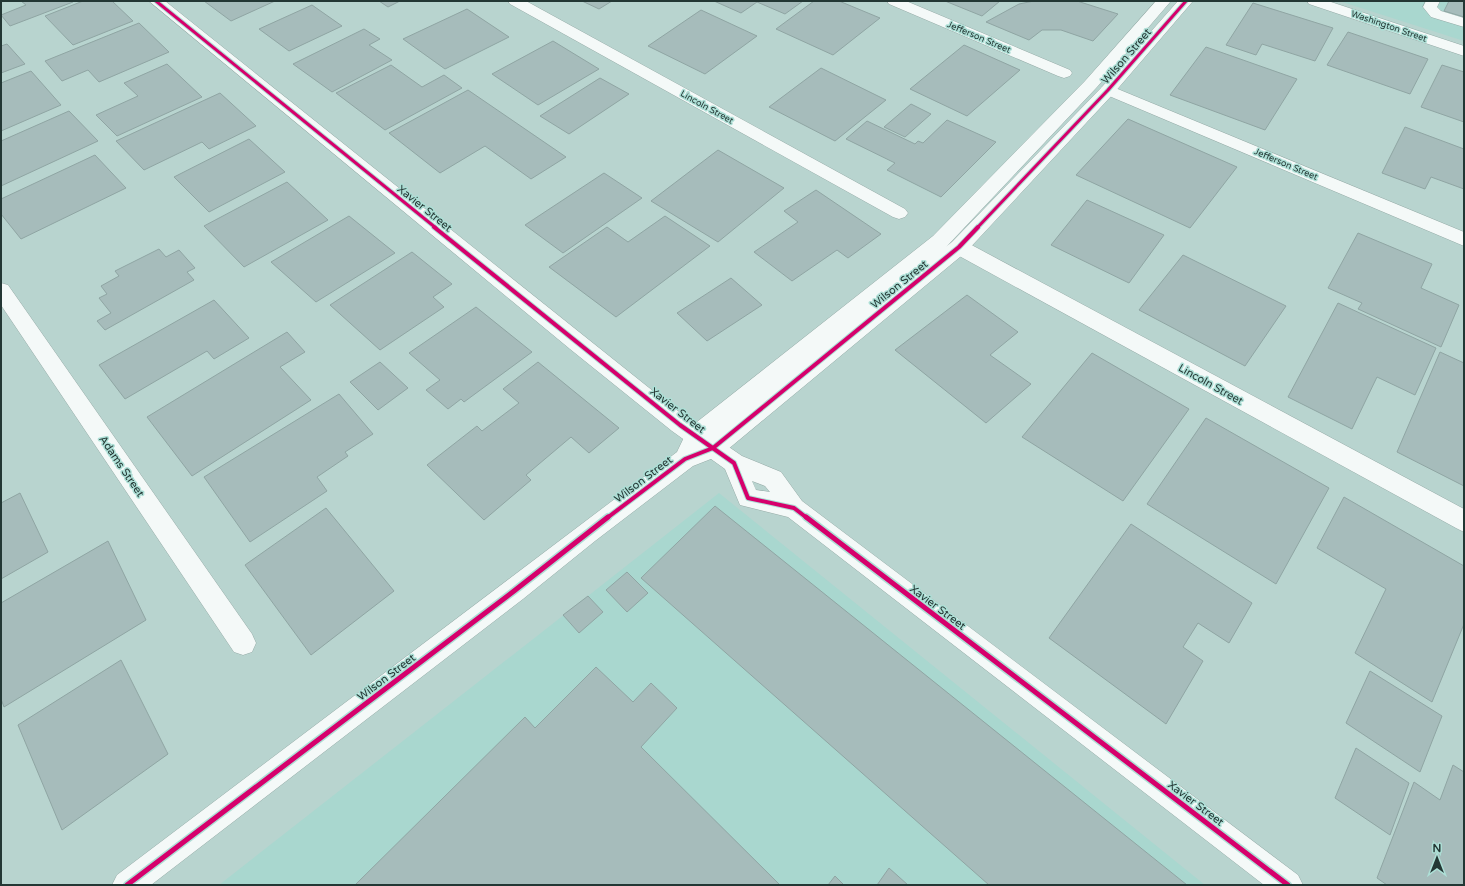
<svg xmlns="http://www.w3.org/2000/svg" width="1465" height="886" viewBox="0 0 1465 886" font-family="'Varela Round',sans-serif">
  <rect width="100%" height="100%" fill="#b8d4cf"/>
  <g fill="#a9d7cf">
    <polygon points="1339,1 1464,1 1464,41"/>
    <polygon points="719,493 1205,885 219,885 574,607"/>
  </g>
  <g fill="#a6bcbb" stroke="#8fa5a3">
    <polygon points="21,1 73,1 73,2 10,26 1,15 26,5"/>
    <polygon points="83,1 112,1 133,21 73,45 45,16"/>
    <polygon points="204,1 275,1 231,21"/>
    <polygon points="379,1 400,1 388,7"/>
    <polygon points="582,1 612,1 599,9"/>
    <polygon points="714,1 803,1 785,14 757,2 741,13"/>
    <polygon points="814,1 839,1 880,18 833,55 776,29"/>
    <polygon points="945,1 1000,1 982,16"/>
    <polygon points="1034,1 1077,1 1118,14 1093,41 1061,30 1042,30 1029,40 986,22 1019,4"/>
    <polygon points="1449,1 1464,1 1464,17 1444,11"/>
    <polygon points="1253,3 1333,28 1315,61 1262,44 1256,55 1226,45"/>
    <polygon points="312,5 342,26 289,51 259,29"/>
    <polygon points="467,9 509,37 445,69 403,39"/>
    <polygon points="701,10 757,36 705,74 648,46"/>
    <polygon points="139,23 169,52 99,82 88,70 62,81 45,61"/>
    <polygon points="364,29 380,39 369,45 392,60 332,92 293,64"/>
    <polygon points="1348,32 1428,59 1410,94 1327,65"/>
    <polygon points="553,41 599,69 538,105 492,74"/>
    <polygon points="7,44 25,64 1,73 1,46"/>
    <polygon points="964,45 1020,70 967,116 910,89"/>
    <polygon points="1206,47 1297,79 1265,130 1170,95"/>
    <polygon points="167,64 202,97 117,136 96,115 138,96 124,83"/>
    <polygon points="391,65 422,87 444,75 462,88 385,130 336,93"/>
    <polygon points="1442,65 1464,72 1464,122 1421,107"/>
    <polygon points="821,68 886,100 835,141 769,107"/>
    <polygon points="31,71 61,105 1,131 1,83"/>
    <polygon points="600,78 629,94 569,134 540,116"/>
    <polygon points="468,90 566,157 531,179 485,146 440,173 389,133"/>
    <polygon points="220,93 256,126 209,149 202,142 144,170 116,141"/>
    <polygon points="911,104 931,114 905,137 884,127"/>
    <polygon points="69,111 98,141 1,186 1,141"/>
    <polygon points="1128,119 1237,167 1190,228 1076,175"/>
    <polygon points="947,120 996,142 941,197 887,170 895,163 846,139 867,121 915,144 918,141 923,143"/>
    <polygon points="1405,127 1464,149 1464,189 1431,177 1425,189 1382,173"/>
    <polygon points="249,139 285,172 209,212 174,177"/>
    <polygon points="718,150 784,188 718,242 651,201"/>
    <polygon points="95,155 126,188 21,239 1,214 1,199"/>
    <polygon points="604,173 642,198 563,253 525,225"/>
    <polygon points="287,182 328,220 244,267 204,226"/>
    <polygon points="816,190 881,234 848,258 837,250 792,281 754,252 798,222 784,211"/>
    <polygon points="1087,200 1164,235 1129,283 1051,245"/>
    <polygon points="349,216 395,253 316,302 271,262"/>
    <polygon points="665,216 710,246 616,317 549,267 607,227 628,242"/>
    <polygon points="1358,233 1432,264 1421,288 1459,305 1441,347 1358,309 1362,303 1328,288"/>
    <polygon points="159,249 166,257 179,250 195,268 187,272 194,280 105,330 97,321 111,313 99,298 107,294 101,286 119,276 115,271"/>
    <polygon points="412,252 452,284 433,297 444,307 380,350 330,305"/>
    <polygon points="1183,255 1286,306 1245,366 1139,310"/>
    <polygon points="731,278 762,305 707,341 677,313"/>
    <polygon points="967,295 1018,332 990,355 1031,384 986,423 895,350"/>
    <polygon points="214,300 249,338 214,359 207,351 125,399 99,365"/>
    <polygon points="1338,303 1436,348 1415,395 1377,377 1352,429 1288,397"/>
    <polygon points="476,307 532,352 464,402 461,399 448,409 426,390 440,380 409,353"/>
    <polygon points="287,332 305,352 280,367 311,400 192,476 147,417"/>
    <polygon points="1440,352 1464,363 1464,486 1397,452"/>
    <polygon points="1092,353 1189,409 1123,501 1022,437"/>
    <polygon points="380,362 408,388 378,410 350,382"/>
    <polygon points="538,362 619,428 589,453 571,437 526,475 531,480 484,520 427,465 477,426 482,431 519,403 503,389"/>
    <polygon points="339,394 373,434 345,452 348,456 317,477 327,491 250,542 204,477"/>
    <polygon points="1206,418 1329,488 1276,584 1147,504"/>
    <polygon points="20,493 48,552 1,579 1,503"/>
    <polygon points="1344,497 1464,566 1464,624 1432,702 1355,653 1386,589 1317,548"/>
    <polygon points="715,506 1187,885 989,885 641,578"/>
    <polygon points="326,508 394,591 311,655 245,565"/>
    <polygon points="1131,524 1252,603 1229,643 1198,623 1183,647 1203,661 1166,724 1049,638"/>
    <polygon points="108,541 146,620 4,707 1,699 1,603"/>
    <polygon points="627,572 648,593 627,612 606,590"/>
    <polygon points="588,596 603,612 579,633 563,615"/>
    <polygon points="121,660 168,754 62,830 18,725"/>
    <polygon points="596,667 633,702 651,683 677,708 641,747 780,885 355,885 525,717 535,728"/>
    <polygon points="1370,671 1442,716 1420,772 1346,723"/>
    <polygon points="1356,748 1409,783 1390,835 1335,798"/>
    <polygon points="1453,765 1464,772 1464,885 1387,885 1377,878 1414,782 1440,800"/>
    <polygon points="889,868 908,885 877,885"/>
    <polygon points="835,876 844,885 828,885"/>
  </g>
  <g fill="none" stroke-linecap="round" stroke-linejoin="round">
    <g stroke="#94aaa6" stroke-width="1">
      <g id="minor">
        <path d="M149 1H165L688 419 742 456 781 472 802 501 1298 875 1303 885H1264L788 517 740 505 725 469 672 431 570 349ZM752 481 765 486 770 492 756 490Z"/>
        <polygon points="508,1 526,1 905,209 908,213 905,217 899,219 893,217 510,4"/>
        <polygon points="887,1 906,1 1070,70 1072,73 1070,76 1064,78 1058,76 889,4"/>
        <polygon points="1307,1 1328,1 1464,46 1464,56 1309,4"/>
        <polygon points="1426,1 1440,1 1437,7 1441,11 1464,18 1464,27 1431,17 1423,7"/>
        <polygon points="1108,85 1464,232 1464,246 1102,93 1100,90 1102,87"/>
        <polygon points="959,240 966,242 1464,509 1464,532 1456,528 952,252 950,247 952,242"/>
        <polygon points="1,283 8,285 252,634 256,643 252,652 243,655 234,652 1,305"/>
      </g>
    </g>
    <g stroke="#94aaa6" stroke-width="1">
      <polygon id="major" points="1156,1 1171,1 1097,87 947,246 705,441 952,242 1102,87 1178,1 1193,1 1114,93 966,252 721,455 693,466 595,541 523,599 151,885 112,885 117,875 677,452 688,429 933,236 1085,81"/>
    </g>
    <use href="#minor" fill="#f4f9f8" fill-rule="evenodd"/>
    <use href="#major" fill="#f4f9f8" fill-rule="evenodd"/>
    <g stroke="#addfd6" stroke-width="5">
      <g id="cycleway-far2">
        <polyline points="156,1 436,228"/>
        <polyline points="977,228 1108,90 1186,1"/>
      </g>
    </g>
    <g stroke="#addfd6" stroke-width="6">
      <g id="cycleway-far1">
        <polyline points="434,227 680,425 734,463 748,498 794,508 807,518"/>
        <polyline points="607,518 685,459 713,448 959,247 978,227"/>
      </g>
    </g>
    <g stroke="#addfd6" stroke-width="8">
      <g id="cycleway">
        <polyline points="806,517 1288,885"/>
        <polyline points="127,885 514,591 608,517"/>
      </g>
    </g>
    <use href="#cycleway-far2" stroke="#d6006c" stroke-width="3"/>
    <use href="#cycleway-far1" stroke="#d6006c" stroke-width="4"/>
    <use href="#cycleway" stroke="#d6006c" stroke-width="5"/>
  </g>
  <g text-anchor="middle" stroke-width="3" stroke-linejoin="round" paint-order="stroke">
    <g font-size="9" fill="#233734" stroke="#addfd6">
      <text transform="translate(1389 26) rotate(19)" y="3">Washington Street</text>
      <text transform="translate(979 37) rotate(23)" y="3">Jefferson Street</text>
      <text transform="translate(707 107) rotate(29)" y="3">Lincoln Street</text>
      <text transform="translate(1286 164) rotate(23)" y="3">Jefferson Street</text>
    </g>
    <g font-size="11" fill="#233734" stroke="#addfd6">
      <text transform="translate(1126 56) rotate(-49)" y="4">Wilson Street</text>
      <text transform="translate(425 208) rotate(39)" y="4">Xavier Street</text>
      <text transform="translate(899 284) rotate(-39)" y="4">Wilson Street</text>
      <text transform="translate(1211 384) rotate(29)" y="4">Lincoln Street</text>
      <text transform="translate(678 410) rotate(38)" y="4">Xavier Street</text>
      <text transform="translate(122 466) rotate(56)" y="4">Adams Street</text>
      <text transform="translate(643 479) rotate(-37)" y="4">Wilson Street</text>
      <text transform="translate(938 607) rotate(37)" y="4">Xavier Street</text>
      <text transform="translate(386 677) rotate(-37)" y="4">Wilson Street</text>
      <text transform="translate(1196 803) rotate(37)" y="4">Xavier Street</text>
    </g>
  </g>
  <rect width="1465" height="886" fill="none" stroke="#233734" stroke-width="4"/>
  <g transform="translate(1437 858)" stroke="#addfd6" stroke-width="3" paint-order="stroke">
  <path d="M0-3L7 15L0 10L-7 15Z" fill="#233734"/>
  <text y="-6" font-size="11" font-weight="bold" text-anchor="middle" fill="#233734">N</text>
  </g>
</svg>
